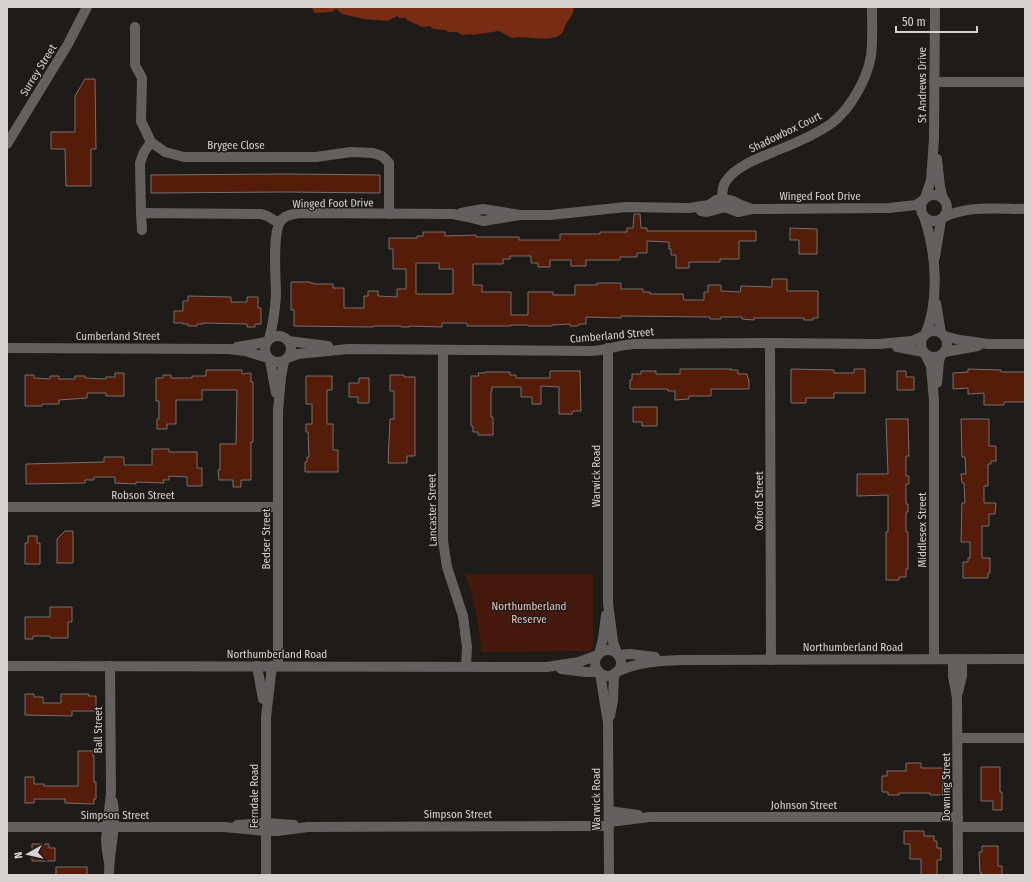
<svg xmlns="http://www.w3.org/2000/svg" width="1032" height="882" viewBox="0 0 1032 882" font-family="'Fira Sans Condensed',sans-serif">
  <rect width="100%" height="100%" fill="#1e1b19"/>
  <path fill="#451a0c" d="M465 574H593V647L590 651 481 652C479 623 475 601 465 574Z"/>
  <path fill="#772c13" d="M311 7H574C573 18 569 18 565 26 564 29 564 32 561 34 551 43 525 35 512 38L499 31 472 35 471 34 462 35 457 32H448L446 30 433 29 430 26 422 27 407 20 406 18H399L398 16 387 21 364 19 342 14 336 9 332 12 315 13Z"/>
  <g fill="#551c09" stroke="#75706f" fill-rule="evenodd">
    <polygon points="85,79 95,79 96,149 91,149 91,186 66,186 65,149 51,149 51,132 75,132 75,96"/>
    <polygon points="287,174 380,175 380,193 286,192 151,193 151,175"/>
    <path d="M634 214H640L641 228H647V231H756V241H739V259H720V262H689V268H676V255H671V249H669V242L647 241V253H637V257H620V260H586V266H571V260H550V267H538V263H531V256H510V259H503V264H473V285H482V292H511V315H528V292H553V295H575V285H597V283H621V289H643V292H650V294H683L684 300H704V292H708V285H721V291L740 292 741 286 772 287V279H787V291H818V318H813V320H804V318H754V320L742 319V317H721V319H710V317L621 316V318L586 317V324H579L578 326H570V324L552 325V326H528V325H511V326H467V323H442V327L409 326V327H401V326H373V327L294 326V310H291V282H310V283H314V284H333V288H344V308H364V296H368V291H378V296L397 297V289H406V269H393V249H389V238H417V236H423V232H445V236L476 235V237H519V240H560V234H600V232H627V228H633ZM416 263H439V269H453V294H416Z"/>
    <polygon points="790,228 817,229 817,254 799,254 799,240 790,240"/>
    <polygon points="188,296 231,297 231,302 247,302 247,297 258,297 258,308 261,308 261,324 255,324 255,327 247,327 247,324 203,323 203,324 197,324 197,326 188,326 188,324 183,324 183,323 174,323 174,311 183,311 183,301 188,301"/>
    <polygon points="680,369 732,369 731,370 738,370 738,374 747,374 748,379 749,379 749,389 711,389 711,396 689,396 689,399 675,400 675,391 668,391 668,389 630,389 630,380 632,380 632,374 641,374 641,371 656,371 656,374 680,374"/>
    <polygon points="791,369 834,370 834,373 854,373 854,369 865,369 865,393 834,393 834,398 806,398 806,403 791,403"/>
    <polygon points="968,369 1001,370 1001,372 1025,372 1025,402 1004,402 1004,405 984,405 984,393 968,394 968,388 953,389 953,373 968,372"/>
    <polygon points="206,370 242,370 242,374 251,373 251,382 253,382 253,442 251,442 251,480 241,480 241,487 233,487 233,480 219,480 218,470 220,470 220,444 236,444 237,390 202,390 202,400 176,400 176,424 167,424 167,429 157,429 157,419 159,419 159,401 156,401 156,378 163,378 163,375 171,375 171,378 192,378 192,376 206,376"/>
    <polygon points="550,371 580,371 581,411 573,411 572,414 559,414 559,387 541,386 541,404 532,404 532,397 521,397 521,387 492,387 492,391 491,391 491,417 493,417 493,435 478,435 478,432 473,432 473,426 471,426 471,376 479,376 478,373 485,373 485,372 510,372 510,375 516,375 516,378 550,378"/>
    <polygon points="897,371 906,371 906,377 914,377 914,390 897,390"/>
    <polygon points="115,373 124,373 124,396 106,396 106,393 87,393 87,398 59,400 59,404 42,404 42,406 25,406 25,375 34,375 34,378 50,379 50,376 59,376 59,379 75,379 75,376 85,376 85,378 106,379 106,377 115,377"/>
    <polygon points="390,375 404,375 404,377 415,377 415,456 407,456 407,463 388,463 390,419 394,419 394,391 390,391"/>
    <polygon points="306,376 332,376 332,390 327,390 327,424 333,424 333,450 338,450 338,472 305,472 305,462 307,462 307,457 309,457 308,432 306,432 306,424 312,424 312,404 306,404"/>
    <polygon points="359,378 369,378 369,403 358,403 358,397 349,397 349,383 359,383"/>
    <polygon points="633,407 657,407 657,426 642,426 642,422 633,422"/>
    <polygon points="886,419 908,419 909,456 906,456 906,476 909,476 909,484 906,484 906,504 908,504 908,512 906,512 906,532 908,532 908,569 906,569 906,577 899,577 899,580 886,580 886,532 888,532 888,495 857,496 857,474 888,474"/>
    <polygon points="961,419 989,419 989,446 996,446 996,461 991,461 991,464 988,464 988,486 984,486 984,503 996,503 995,514 989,514 989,526 982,526 982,558 990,558 990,573 988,573 988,578 963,578 963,562 968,562 968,558 970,558 970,542 961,542 962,503 965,503 964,483 962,483 961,474 966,474 965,457 962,457"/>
    <polygon points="152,449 169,449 169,452 197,452 197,468 202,468 202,486 187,486 187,477 169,476 169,480 163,480 164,483 136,482 136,484 115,483 115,477 94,477 94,480 85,480 85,483 26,484 26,464 104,462 104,457 124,457 124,465 152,465"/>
    <polygon points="65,531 73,531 73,563 57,563 57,539"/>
    <polygon points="28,536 37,536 37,543 40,543 40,564 25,564 25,543 28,543"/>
    <polygon points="50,607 72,607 72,622 68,622 68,638 50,638 50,636 33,636 33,639 25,639 25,617 50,617"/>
    <polygon points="25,694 34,694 34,697 43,697 43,703 61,703 61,694 89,694 88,696 96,696 96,711 72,711 72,716 25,715"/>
    <polygon points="78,751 93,751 93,756 94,756 94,782 96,782 96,799 94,799 94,804 65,803 65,799 34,799 34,803 25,803 25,777 34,777 34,784 44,784 44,786 78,786"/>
    <polygon points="906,763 921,763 921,768 944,768 942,795 930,795 930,793 899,793 899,795 888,795 888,792 882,792 882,776 887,776 887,771 906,771"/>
    <polygon points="981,767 1000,767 1000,792 1002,792 1002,810 993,810 993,801 981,801"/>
    <polygon points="904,831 924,831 924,836 934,836 934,841 937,841 937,848 941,848 941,860 937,860 937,875 921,875 921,859 910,859 910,844 904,844"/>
    <polygon points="32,844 49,844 49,848 55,848 55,861 32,861"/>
    <polygon points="982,846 998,846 998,866 1002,866 1002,875 982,875 982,873 980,873 979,852 982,852"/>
    <rect x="56" y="867" width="31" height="8"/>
  </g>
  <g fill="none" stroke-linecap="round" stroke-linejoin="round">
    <g stroke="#636160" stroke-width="10">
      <polyline points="135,27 135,65 142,78 141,121 151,142 165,152 184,157 316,157 351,152 373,153 382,156 389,163 389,214"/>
      <polyline points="934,82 1025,82"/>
      <polyline points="7,144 68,44 87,7"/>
      <polyline points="937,159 940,187 943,199"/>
      <circle cx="934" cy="208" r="13"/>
      <polyline points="925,198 931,180 934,139 935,7"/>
      <path d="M722 208C722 200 721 188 726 181 736 166 761 157 778 150 796 143 815 135 832 123 851 108 867 79 871 56 873 40 872 23 872 7"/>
      <polyline points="701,211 707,212 725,207 738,212 752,209 889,208 916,205 922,201"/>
      <polyline points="141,213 140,163 144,152 151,142"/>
      <polyline points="461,213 483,209 520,215 550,215 626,207 689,208 709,205 716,200 723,199 733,201 741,205 752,209"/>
      <path d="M924 217C936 251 940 301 925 335"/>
      <path d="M944 217C969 205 998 209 1025 209"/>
      <polyline points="142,230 141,213 261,214 267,216 279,223"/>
      <polyline points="935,257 941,220"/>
      <polyline points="936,303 941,333"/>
      <circle cx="934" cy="344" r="13"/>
      <circle cx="278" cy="349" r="13"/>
      <polyline points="944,336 960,340 988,344 1025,344"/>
      <path d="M269 339C273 325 275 310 276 296 276 279 272 235 280 222 284 215 291 215 299 213L453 214 468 217 483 221 520 215"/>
      <polyline points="288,341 328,346"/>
      <polyline points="770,343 771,660"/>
      <polyline points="237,347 266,342"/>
      <polyline points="897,347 923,352"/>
      <polyline points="7,348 229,349 245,351 268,358"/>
      <polyline points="608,348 608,603 613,642 617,653"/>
      <polyline points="443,351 443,541 447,567 463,616 467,647 466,666"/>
      <polyline points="944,352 978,346"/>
      <polyline points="925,354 931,366 934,401 934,659"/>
      <path d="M287 358 298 354 348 349 589 351C604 351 618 345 634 344L770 343 879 344 912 341 923 336"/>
      <polyline points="270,360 276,393"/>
      <polyline points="937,383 939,361 941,355"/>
      <polyline points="7,507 278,507"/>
      <circle cx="608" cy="663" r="13"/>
      <polyline points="599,654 603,639 606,615"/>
      <polyline points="618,655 630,654 655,657"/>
      <polyline points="953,659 953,676 957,698 958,875"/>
      <polyline points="7,666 547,667 579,662 598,655"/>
      <polyline points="257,666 263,699"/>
      <polyline points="278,666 278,411 281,377 284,361"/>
      <polyline points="561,669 586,672 599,672"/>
      <path d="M616 672C639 662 656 661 681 660L1025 659"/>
      <polyline points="600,673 608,723 609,875"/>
      <polyline points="958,692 962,676 962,659"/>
      <polyline points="610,716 613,700 614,674"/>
      <polyline points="958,738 1025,738"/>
      <polyline points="609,811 638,815"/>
      <polyline points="609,822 650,817 958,817"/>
      <polyline points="237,825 266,823 294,825"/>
      <polyline points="7,827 224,827 266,831 277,831 308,827 609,826"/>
      <polyline points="958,827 1025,827"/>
      <polyline points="109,863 107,851 106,840 111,793 110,666"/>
      <path d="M109 875C109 848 117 829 113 802"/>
      <polyline points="266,875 266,717 272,666"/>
    </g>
  </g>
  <g text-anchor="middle" stroke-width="3" stroke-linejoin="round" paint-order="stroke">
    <g font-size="11" fill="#d5d2d1" stroke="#1e1b19">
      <text transform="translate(38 70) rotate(-58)" y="4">Surrey Street</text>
      <text transform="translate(922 85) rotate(-90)" y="4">St Andrews Drive</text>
      <text transform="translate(785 132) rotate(-26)" y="4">Shadowbox Court</text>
      <text x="236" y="149">Brygee Close</text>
      <text x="820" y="200">Winged Foot Drive</text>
      <text transform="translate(333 203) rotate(-1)" y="4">Winged Foot Drive</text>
      <text transform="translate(612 335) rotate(-5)" y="4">Cumberland Street</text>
      <text x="118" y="340">Cumberland Street</text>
      <text transform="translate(596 476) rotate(-90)" y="4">Warwick Road</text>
      <text x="143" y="499">Robson Street</text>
      <text transform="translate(759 501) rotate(-90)" y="4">Oxford Street</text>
      <text transform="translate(432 510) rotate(-91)" y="4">Lancaster Street</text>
      <text transform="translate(922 530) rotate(-90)" y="4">Middlesex Street</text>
      <text transform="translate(266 539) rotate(-90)" y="4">Bedser Street</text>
      <text x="853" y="651">Northumberland Road</text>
      <text x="277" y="658">Northumberland Road</text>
      <text transform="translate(98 730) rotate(-90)" y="4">Ball Street</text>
      <text transform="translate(946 787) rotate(-90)" y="4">Downing Street</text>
      <text transform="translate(254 796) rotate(-90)" y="4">Ferndale Road</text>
      <text transform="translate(596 799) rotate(-90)" y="4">Warwick Road</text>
      <text x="804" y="809">Johnson Street</text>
      <text x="458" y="818">Simpson Street</text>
      <text x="115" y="819">Simpson Street</text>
    </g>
    <g font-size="11" fill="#f0c1b3" stroke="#1e1b19">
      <text x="529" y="610">Northumberland<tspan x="529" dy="13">Reserve</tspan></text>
    </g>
  </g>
  <rect width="1032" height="882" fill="none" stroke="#d5d2d1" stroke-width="16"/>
  <g transform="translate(28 854) rotate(262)" stroke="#1e1b19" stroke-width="3" paint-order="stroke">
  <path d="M0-3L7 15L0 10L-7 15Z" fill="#d5d2d1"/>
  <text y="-6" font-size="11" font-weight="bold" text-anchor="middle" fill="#d5d2d1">N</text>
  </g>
  <path d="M896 26v6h81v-6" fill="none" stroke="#d5d2d1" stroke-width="2"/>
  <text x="902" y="26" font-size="12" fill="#d5d2d1" stroke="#1e1b19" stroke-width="3" paint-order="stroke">50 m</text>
</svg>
